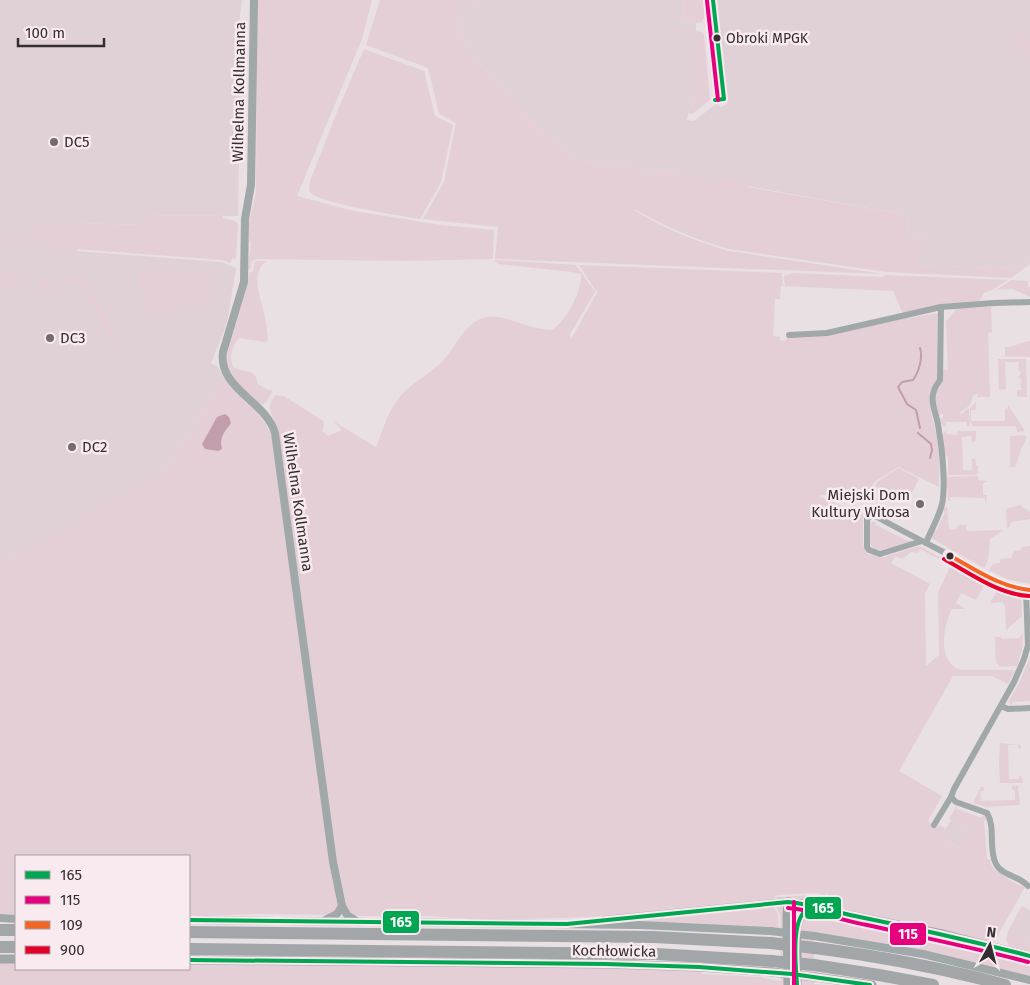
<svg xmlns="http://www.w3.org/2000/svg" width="1030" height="985" viewBox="0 0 1030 985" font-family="'Fira Sans',sans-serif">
  <rect width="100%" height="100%" fill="#e8e0e3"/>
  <g fill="#e0d1d7">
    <polygon points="0,0 242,0 236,47 241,48 238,216 142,215 141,225 78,223 77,251 221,262 236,268 227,323 211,363 218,367 224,378 165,468 154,478 0,562"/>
    <polygon points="480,0 685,0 682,21 696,23 696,96 686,120 694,121 716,104 721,107 727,104 721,48 721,31 719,29 716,0 1030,0 1030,262 1020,269 917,265 923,235 907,232 909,220 906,219 907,215 747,186 747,183 581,160 542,132 481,65 457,27 461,5 478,8"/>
    <polygon points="951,820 969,831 959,848 940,837"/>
    <polygon points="1026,908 1030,911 1030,941 1012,931"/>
  </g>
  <g fill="#e4cfd7">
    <polygon points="257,0 372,0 362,39 297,196 354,211 441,225 494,230 493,259 406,261 256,259 251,262 251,268 248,270 251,243 249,242 249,222 256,192"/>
    <path d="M380 0H480L478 8 461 6 457 27 481 65 542 132 581 160 748 183V187L907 215 906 219 909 220 907 232 923 235 918 265 1020 269 1030 262V264L1011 278 886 272 729 249C696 240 666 227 636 210H634C663 229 696 241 729 251L883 274 495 259 498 227 423 219 444 182 456 123 439 114 428 68 366 45Z"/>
    <polygon points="685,0 705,0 704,17 702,22 696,23 682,21"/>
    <polygon points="670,27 701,32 704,35 710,100 692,114 689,113 696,96 696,37 666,31"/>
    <polygon points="1019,31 1030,36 1030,56 1011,48"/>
    <path d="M364 49 424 71 435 116 453 125 441 182 420 219C403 216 318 203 311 193 308 189 310 185 310 181L337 112Z"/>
    <polygon points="141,215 226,216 223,216 223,218 235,221 238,224 236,258 232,259 230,263 222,260 75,249 15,244 0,242 0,234 19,236 46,222 141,225"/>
    <path d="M494 260 576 265 595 292 570 334 571 339 598 291H596L579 265 782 273 783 285 785 286 784 276 793 273 882 277 886 275 1008 280 992 290 984 293 980 301 903 314 893 291 781 286 780 299H775L773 336 780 337V340L784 341 789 337 939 313 938 379C921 397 936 425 939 447 940 460 939 474 939 487L899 467 875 481 864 500 861 501 831 494 818 496 863 515V544L867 554 884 557 919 546 943 559V561L920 549 918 553 911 552 903 559 895 556 891 563 930 584 925 593 926 666 939 655 938 592 952 563 981 579 984 585 976 600 961 593 956 603 966 609H952L951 611C943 628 937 663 961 670H1015L1008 684 992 676H953L899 771 942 796 928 821 937 828 939 825 945 828 941 837 958 848 969 831 949 819 957 805V809L982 818 983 815 985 816 987 820 984 821 987 859 991 860 990 862 994 870 1002 873 1003 876 1008 878 1009 880 1021 886 1022 884 1025 887 997 937 987 941 838 909 835 904 836 899H833L830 904 826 906 776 900 777 897 814 895 825 897 828 894 827 893 825 895 814 893 777 895 772 901 593 917 481 920 431 916H355L352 915 346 909 336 860 280 441C279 435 279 430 277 425 272 413 264 408 276 395L284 396 323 421 324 425 322 431 328 436 342 430 333 421 376 447C382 433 386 417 394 405 406 385 426 377 442 362 455 348 466 320 487 317 509 315 529 330 551 330 565 324 583 289 581 274L572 272 498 264Z"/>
    <path d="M255 261H266C251 274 259 293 263 309 266 319 267 330 268 341L265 342 239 338C232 346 228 359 234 368 247 373 256 369 258 384L268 390H273L267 401 262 405C244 395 224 373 228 351L248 283 249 273 253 271Z"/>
    <polygon points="0,268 27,278 29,281 27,282 24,279 3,290 0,284"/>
    <path d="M149 269 215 275 217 278C216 289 217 300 205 306L154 315 148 314 144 309 140 277 141 271Z"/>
    <polygon points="78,276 83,277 87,282 122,344 121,350 118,354 116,352 119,350 111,336 109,337 107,334 77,279 43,297 40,291 30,298 26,291 27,289 30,292 41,286 39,283 41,281 51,282"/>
    <polygon points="1012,280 1028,281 1028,287 1030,287 1030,297 1013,289 996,290"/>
    <path d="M991 307 992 332 988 333 990 397H977L978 394 973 395C972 404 968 408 960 412L961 414 969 408 970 426H967V422H946V426H944L939 421V417L943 419V414H940V416L937 415C935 403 933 390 943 380V370H948L946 322 957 308Z"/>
    <path d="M1030 341V357L998 356H1005V347C1015 347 1020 342 1030 341Z"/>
    <polygon points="998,359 1026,359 1027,397 1017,397 1017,390 1022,390 1020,384 1022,380 1018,377 1021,374 1018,369 1019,362 1005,362 1006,389 999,390"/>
    <path d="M224 378C239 400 266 413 272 439L329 861 338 907 336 911 328 915 252 914 189 917V856H16V915L0 914V562L156 476 165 468Z"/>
    <polygon points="976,402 976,410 971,410 971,421 1005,421 1005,409 1008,408 1008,405 1025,431 1017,432 1016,426 973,426 970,421 970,408"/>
    <polygon points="946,431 946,434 957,435 958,431 976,431 976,440 975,442 972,442 971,436 962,437 963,470 972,470 972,459 975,459 976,465 978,466 977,475 945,475 945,473 948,473 948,456 944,456 943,434"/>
    <polygon points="1025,435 1027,438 1022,447 1015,467 1010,467 1010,436"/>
    <polygon points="899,468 919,479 908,501 875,486 877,482"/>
    <polygon points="978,476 978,480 988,481 987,482 983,483 983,495 987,495 986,501 985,502 985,498 950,497 950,501 948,500 948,488 945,486 945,477"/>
    <polygon points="1020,505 1030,512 1030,519 1011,522 1010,526 1007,529 1006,509"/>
    <polygon points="944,507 947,507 949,530 957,529 958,525 966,525 966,531 1004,530 990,539 988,561 984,568 931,538 934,529 937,530 945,512 942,510"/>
    <polygon points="872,522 875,522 876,525 906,540 912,541 882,550 874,549 868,542 870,524"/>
    <polygon points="1030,546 1030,584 1007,579 989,570 993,564 1000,563 1000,559 1011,558 1014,551 1021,550 1022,547"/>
    <polygon points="998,589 1021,598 1022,616 1006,630 1005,606 1002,602 990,603"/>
    <polygon points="1022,634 1023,634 1022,650 1017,666 999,667 998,664 996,663 995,637 1001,637 1001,639 1019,638"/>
    <polygon points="1030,657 1030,701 1013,702 1011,706 1009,701 1020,681"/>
    <polygon points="1000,743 1021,745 1021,748 1018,748 1018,745 1008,745 1009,779 1019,779 1019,776 1021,776 1023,783 1000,783 999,761"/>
    <polygon points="1018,785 1020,805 987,807 973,803 981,787 984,787 984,791 980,791 981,801 1015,800 1015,790 1012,790 1012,786"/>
    <polygon points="773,906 778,914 779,928 633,921"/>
    <polygon points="776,906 782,906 783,908 784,985 0,985 0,963 16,963 16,969 189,969 189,964 601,967 699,971 703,974 760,977 781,981 780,915"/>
    <polygon points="1022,906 1026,908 1012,931 1030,941 1030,953 1010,947 1006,940 1008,931"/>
    <polygon points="815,910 936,936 1030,959 1030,977 923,950 814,932 814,984 826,985 801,985 800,922 803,914"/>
  </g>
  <path fill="#c29dac" d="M225 414 229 417 231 423C224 433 219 437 222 449L218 451 205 449 202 444 217 417Z"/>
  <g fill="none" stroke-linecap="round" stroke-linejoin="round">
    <g stroke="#c29dac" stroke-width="2">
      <path d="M920 428 916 410 907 404 898 387 902 382 913 380C919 372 923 357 920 348"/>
      <polyline points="918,433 931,444 932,450 930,458"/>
    </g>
    <g stroke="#a0a8a9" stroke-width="6">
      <polyline points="713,0 724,99"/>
      <polyline points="789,335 827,333 941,307 994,303 1030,302"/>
      <path d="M922 541 880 554 869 550 867 547V519L872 515 877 517C904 532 932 546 959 560 980 571 1005 591 1030 590"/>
      <path d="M926 543C931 530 939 517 942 504 946 487 942 448 939 431 937 410 925 399 940 380L941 307"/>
      <polyline points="1001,706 1008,709 1030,708"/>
      <path d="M951 797 956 802 987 813C996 828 988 848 996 864 1002 876 1020 876 1028 886"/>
      <polyline points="934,825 951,797 954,789 1014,682 1024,659 1028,645 1026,590"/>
    </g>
    <g stroke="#a0a8a9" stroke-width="8">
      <path d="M254 0 251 185 245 219 244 282 223 352C218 389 266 401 275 433L333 862 342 906 347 915 358 922"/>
      <polyline points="0,918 16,919"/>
      <polyline points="189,920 640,925 770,931"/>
      <polyline points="325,920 337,914 342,906"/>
      <polyline points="604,920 774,903 788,902 809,904 831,911 940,933 1030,956"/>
      <polyline points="814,936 923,954 1030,980"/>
    </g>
    <g stroke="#a0a6a8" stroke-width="9">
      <path d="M788 902C799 915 797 967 797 985"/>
      <path d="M797 927C800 913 806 907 821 908"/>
      <polyline points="0,959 16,959"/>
      <polyline points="189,960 606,964 699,967 772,972"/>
      <polyline points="815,977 872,985"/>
      <polyline points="788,985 787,915 788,902"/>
    </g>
    <g stroke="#a2a6a8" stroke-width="12">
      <polyline points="0,930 16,930"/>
      <polyline points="189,932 654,937 771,943"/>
      <polyline points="0,947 16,947"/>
      <path d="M815 948C879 956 942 968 1005 985"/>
      <polyline points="189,949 656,954 771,961"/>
      <polyline points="814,965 879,975 933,985"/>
    </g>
    <polyline stroke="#a0a8a9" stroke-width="8" points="770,931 814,936"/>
    <polyline stroke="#a0a6a8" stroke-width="9" points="772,972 815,977"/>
    <g stroke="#a2a6a8" stroke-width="12">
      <polyline points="771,943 815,948"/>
      <polyline points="771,961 814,965"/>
    </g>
    <g stroke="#f8eaef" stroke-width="8">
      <g id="bus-1">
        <polyline points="713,0 724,99 715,100"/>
        <path d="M189 920 567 924 788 902C811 904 832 911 855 916 914 928 972 941 1030 956"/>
        <polyline points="189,960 606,964 699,967 792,974 870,985"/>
        <path d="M797 985C796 968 790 918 808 909 813 906 821 908 827 910"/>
      </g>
    </g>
    <g stroke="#f8eaef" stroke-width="8">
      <g id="bus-2">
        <polyline points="707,1 718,100"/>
        <polyline points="794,902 794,985"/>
        <path d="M788 908C815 910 840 920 867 925 921 937 975 948 1028 962"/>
      </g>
    </g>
    <g stroke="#f8eaef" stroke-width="8">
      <path id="bus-3" d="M947 554C973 568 999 587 1030 590"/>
    </g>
    <g stroke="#f8eaef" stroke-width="8">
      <path id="bus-4" d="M944 559C971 574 998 594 1029 596"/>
    </g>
    <use href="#bus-1" stroke="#00a651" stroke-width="4"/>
    <use href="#bus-2" stroke="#e5007d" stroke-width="4"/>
    <use href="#bus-3" stroke="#f26522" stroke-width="4"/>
    <use href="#bus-4" stroke="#e4002b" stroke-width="4"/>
  </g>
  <g fill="#332e30" stroke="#f8eaef" stroke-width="2">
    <circle cx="717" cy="38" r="4.5"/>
    <circle cx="950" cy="556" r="4.5"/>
  </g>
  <g fill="#726c6f" stroke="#f8eaef" stroke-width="2">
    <circle cx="54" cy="142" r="5"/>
    <circle cx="50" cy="338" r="5"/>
    <circle cx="72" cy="447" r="5"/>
    <circle cx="920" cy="504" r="5"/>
  </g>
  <g text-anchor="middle" stroke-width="5" stroke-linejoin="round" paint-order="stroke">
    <g font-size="14" fill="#332e30" stroke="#f8eaef" text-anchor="start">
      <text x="726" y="43">Obroki MPGK</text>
    </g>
    <g font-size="15" fill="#332e30" stroke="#f8eaef">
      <text transform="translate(239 92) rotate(-89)" y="5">Wilhelma Kollmanna</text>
      <text transform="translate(298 502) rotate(82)" y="5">Wilhelma Kollmanna</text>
      <text transform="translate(614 951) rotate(1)" y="5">Kochłowicka</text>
    </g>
    <g font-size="15" fill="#332e30" stroke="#f8eaef" text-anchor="start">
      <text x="64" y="147">DC5</text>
      <text x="60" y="343">DC3</text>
      <text x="82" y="452">DC2</text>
      <text x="910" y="500" text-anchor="end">Miejski Dom<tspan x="910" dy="17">Kultury Witosa</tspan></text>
    </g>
  </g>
  <g stroke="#f8eaef" stroke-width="2">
    <rect x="804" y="896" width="38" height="24" rx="5" fill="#00a651"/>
    <rect x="382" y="910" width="38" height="24" rx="5" fill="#00a651"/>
    <rect x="889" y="922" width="38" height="24" rx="5" fill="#e5007d"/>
  </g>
  <g font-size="14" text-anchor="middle" font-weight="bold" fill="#fff">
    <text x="823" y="913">165</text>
    <text x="401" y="927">165</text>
    <text x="908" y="939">115</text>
  </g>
  <rect x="15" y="855" width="175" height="115" fill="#f8eaef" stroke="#a99fa3"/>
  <rect x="25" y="871" width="25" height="8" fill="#00a651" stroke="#a99fa3"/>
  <text x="60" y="880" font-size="15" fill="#332e30">165</text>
  <rect x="25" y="896" width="25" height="8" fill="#e5007d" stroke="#a99fa3"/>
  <text x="60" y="905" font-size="15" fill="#332e30">115</text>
  <rect x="25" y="921" width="25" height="8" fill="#f26522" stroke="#a99fa3"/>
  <text x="60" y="930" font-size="15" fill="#332e30">109</text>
  <rect x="25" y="946" width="25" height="8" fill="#e4002b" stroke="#a99fa3"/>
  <text x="60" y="955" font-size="15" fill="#332e30">900</text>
  <g transform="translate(990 945) rotate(7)" stroke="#f8eaef" stroke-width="4" paint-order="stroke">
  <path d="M0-4L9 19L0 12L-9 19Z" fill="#332e30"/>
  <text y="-8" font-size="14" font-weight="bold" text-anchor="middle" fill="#332e30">N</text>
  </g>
  <path d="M18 38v8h86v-8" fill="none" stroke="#332e30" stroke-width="2.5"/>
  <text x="25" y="38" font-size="15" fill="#332e30" stroke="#f8eaef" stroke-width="4" paint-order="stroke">100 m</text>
</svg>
